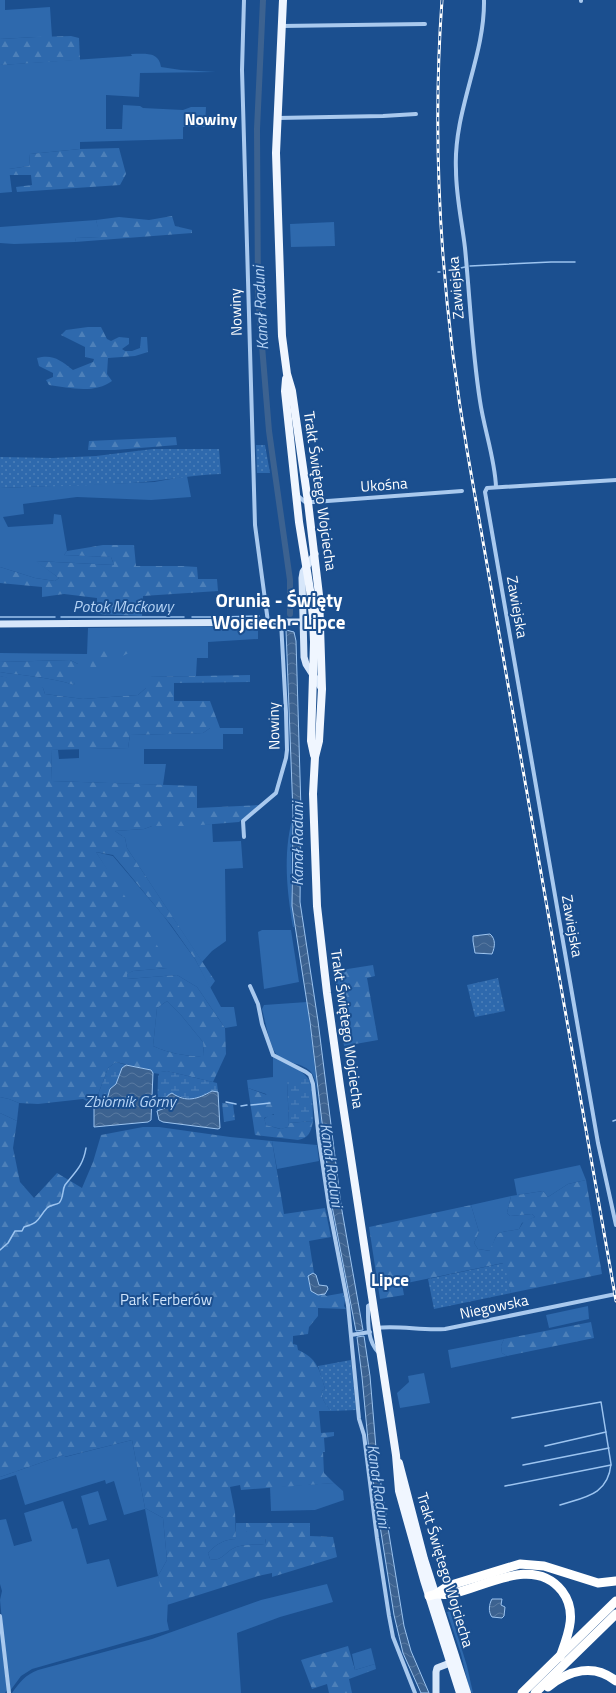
<svg xmlns="http://www.w3.org/2000/svg" width="616" height="1693" viewBox="0 0 616 1693" font-family="'Titillium Web',sans-serif">
  <defs>
    <pattern id="forest-firs" width="22" height="20" patternUnits="userSpaceOnUse"><rect width="22" height="20" fill="#2e69ad"/><path d="M5 1l3.5 6h-7zM16 11l3.5 6h-7z" fill="#4d80b9"/></pattern>
    <pattern id="wetland-marsh" width="20" height="14" patternUnits="userSpaceOnUse"><rect width="20" height="14" fill="#2e69ad"/><path d="M1 5h8M5 5V1M11 12h8M15 12V8" fill="none" stroke="#4d80b9"/></pattern>
    <pattern id="park-dots" width="8" height="8" patternUnits="userSpaceOnUse"><rect width="8" height="8" fill="#2e69ad"/><path d="M2 2h.1M6 6h.1" fill="none" stroke="#4d80b9" stroke-width="1.8" stroke-linecap="round"/></pattern>
    <pattern id="water-waves" width="16" height="10" patternUnits="userSpaceOnUse"><rect width="16" height="10" fill="#3c6290"/><path d="M0 5q4-4 8 0t8 0" fill="none" stroke="#597aa1"/></pattern>
  </defs>
  <rect width="100%" height="100%" fill="#1b4f8f"/>
  <g fill="#2e69ad">
    <polygon points="0,0 5,0 5,10 50,7 52,37 36,37 0,39"/>
    <path d="M131 54C144 54 159 51 161 67L181 70 216 72 140 73 139 97 106 95V129H122L123 105 140 106 143 108 183 110 191 107H206L205 127H183V139L80 142V149L30 154 29 166 9 169 12 192 0 193V65L132 56Z"/>
    <polygon points="96,220 101,237 76,238 75,242 14,244 0,243 0,227"/>
    <polygon points="334,222 335,246 291,247 290,224"/>
    <polygon points="187,476 191,497 151,500 77,497 23,504 24,514 3,517 8,527 53,524 54,514 61,515 67,551 64,555 111,557 114,565 36,561 59,578 55,581 35,578 0,567 0,488 154,482"/>
    <path d="M251 626 258 629V639L208 642V658H197L196 676 146 677V688L138 695 83 699 45 694 43 688 0 676V672C24 676 51 677 74 685L78 664 70 660 0 662V653L87 654 88 628Z"/>
    <polygon points="210,728 243,728 243,734 223,734 223,749 144,749 144,764 166,764 163,785 52,781 51,750 58,750 59,759 79,758 79,749 128,748 130,735 203,733"/>
    <path d="M292 820 291 889 294 927H293C287 892 283 854 292 820Z"/>
    <polygon points="212,824 213,842 241,841 243,868 225,869 226,941 212,951 202,962 127,848 125,838 115,831 144,829 152,826"/>
    <polygon points="96,852 113,856 163,915 195,959 221,1007 234,1007 237,1026 225,1028 197,987 177,975 127,979 126,974 133,971 167,968"/>
    <polygon points="262,930 291,930 299,982 264,989 258,932"/>
    <path d="M167 1001 181 1015 203 1042 204 1056C188 1057 168 1053 153 1046L157 1008Z"/>
    <path d="M307 1002 324 1145H322L321 1140C319 1123 320 1090 313 1075 307 1063 287 1064 278 1056 270 1049 265 1020 262 1009L264 1005Z"/>
    <path d="M273 1057C287 1064 308 1070 312 1087L287 1081 289 1123 288 1127 281 1129 266 1125 264 1119 269 1115H274L266 1094 248 1088 247 1080 273 1077Z"/>
    <polygon points="0,1097 9,1099 19,1103 17,1121 0,1113"/>
    <polygon points="272,1141 317,1145 319,1161 277,1169"/>
    <polygon points="580,1165 586,1180 568,1184 548,1197 543,1191 517,1195 514,1179"/>
    <path d="M511 1196 507 1213 510 1216 532 1214 535 1217 522 1223 519 1229C498 1234 498 1227 491 1251L478 1249 474 1243 479 1232 471 1205Z"/>
    <polygon points="588,1306 589,1319 549,1328 546,1315"/>
    <polygon points="504,1339 501,1346 502,1353 507,1356 451,1368 448,1350"/>
    <polygon points="424,1373 430,1403 400,1408 397,1393 409,1382 408,1376"/>
    <polygon points="132,1440 145,1508 163,1518 167,1560 158,1576 168,1601 167,1621 169,1630 32,1669 21,1676 10,1691 7,1674 0,1600 2,1591 0,1584 0,1520 6,1519 14,1546 32,1541 24,1513 63,1501 72,1529 77,1528 87,1564 109,1559 117,1587 158,1576 145,1509 124,1515 114,1481 106,1484 105,1480 25,1505 16,1475 0,1480 0,1477 63,1455 65,1457"/>
    <polygon points="334,1483 343,1491 344,1500 315,1510 271,1511 270,1487"/>
    <polygon points="98,1491 107,1520 89,1525 81,1496"/>
    <path d="M236 1523H246V1531L266 1538 265 1544C256 1545 242 1544 234 1548 225 1552 222 1562 210 1559L208 1553C216 1544 225 1539 236 1539Z"/>
    <path d="M327 1584 333 1602 280 1617 237 1633 241 1693H12C20 1682 25 1675 38 1670L152 1639 261 1600Z"/>
    <polygon points="450,1611 467,1666 473,1693 470,1692 461,1654 447,1612"/>
    <polygon points="0,1632 7,1690 5,1693 0,1693"/>
    <polygon points="371,1648 375,1664 355,1670 352,1654"/>
  </g>
  <g fill="url(#forest-firs)" fill-rule="evenodd">
    <polygon points="71,36 79,38 80,60 0,65 0,39 36,37"/>
    <polygon points="119,148 126,174 120,185 17,192 16,187 32,185 31,175 9,175 9,169 29,166 30,154 80,149"/>
    <polygon points="172,216 175,226 192,230 192,233 75,242 76,238 100,237 96,220 119,217 149,220"/>
    <path d="M88 327H101L107 339 111 341 119 337 129 338V344L122 349 125 351H132L140 348 141 337H147L148 352 135 356 108 358 107 374 112 381C95 394 69 388 49 385L46 380 53 377V373L39 366 37 358C53 354 60 360 73 370L93 362 94 359 85 357V347L61 335 66 330Z"/>
    <polygon points="176,437 177,445 115,450 88,450 89,441"/>
    <polygon points="103,545 134,545 136,566 182,566 197,567 198,579 217,579 218,591 143,596 142,616 97,614 97,598 64,594 42,597 42,587 0,583 0,567 35,578 55,581 59,578 35,561 114,565 111,557 64,555 67,551"/>
    <polygon points="92,648 122,650 131,652 90,671"/>
    <path d="M70 660 78 664 80 669 74 685C51 677 24 676 0 672V662Z"/>
    <path d="M250 675V682L174 683V701H210L220 728H210L203 733 130 735 128 748 51 750 52 781 197 786V808L259 805 239 822 189 826H152L144 829 115 831 125 838 127 848 215 981 210 988 195 959 171 925 124 868 113 855 96 852 170 965 168 968 133 971 127 974V979L177 975 197 987 225 1028 226 1054 213 1082 167 1071 161 1072 160 1074 153 1073 151 1070 116 1062 108 1068 94 1105 83 1099 38 1104 19 1103 9 1099 0 1097V676L36 683 43 688 45 694 83 699 138 695 146 688 145 677ZM167 1001 181 1015 203 1042 204 1056C188 1057 168 1053 153 1046L157 1008Z"/>
    <polygon points="373,965 375,976 367,978 378,1040 344,1046 338,1009 335,971"/>
    <path d="M248 1088 278 1099 281 1105 279 1112 264 1118 266 1125 280 1129 288 1127 289 1123 313 1121C311 1132 309 1138 298 1140L255 1135Z"/>
    <polygon points="222,1103 233,1104 235,1120 224,1122"/>
    <path d="M0 1113 17 1121 13 1148 20 1182 34 1198 57 1173 82 1188 93 1162 101 1135 143 1127H159L230 1137 272 1141 284 1214 325 1208 331 1237 309 1241 314 1273 308 1278 311 1291 318 1295 325 1294 326 1296 343 1293 345 1300 344 1306 346 1309 318 1308V1316L309 1327 308 1334 293 1336V1344L297 1345 298 1350C317 1358 320 1370 325 1389L322 1391C321 1399 326 1405 331 1411H319L321 1433 334 1432V1436L324 1438 325 1452H323L324 1473 334 1483 241 1490 240 1485 230 1487 235 1512 236 1539C225 1539 216 1544 208 1553L210 1559C222 1562 225 1552 234 1548 242 1544 256 1545 265 1544L266 1539H255L246 1531V1523H310V1536L333 1537 337 1557 272 1577V1573L258 1576 167 1605 168 1601 162 1596 158 1576 167 1560 163 1518 145 1508 132 1440 64 1457 63 1455 0 1477Z"/>
    <path d="M586 1180 602 1274 511 1293 503 1263 402 1284 404 1295 380 1299 369 1227 471 1205 479 1232 474 1243 478 1249 490 1251C499 1227 498 1234 519 1229L524 1221 535 1217 532 1214 510 1216 507 1213 511 1196 543 1191 548 1197 568 1184Z"/>
    <polygon points="591,1322 594,1338 507,1356 502,1353 501,1346 504,1339"/>
    <polygon points="348,1646 355,1670 375,1664 376,1669 349,1679 352,1693 329,1693 327,1684 312,1689 301,1660"/>
  </g>
  <g fill="url(#wetland-marsh)">
    <polygon points="116,1062 126,1065 122,1068 116,1084 110,1089 106,1103 94,1105 108,1068"/>
    <polygon points="167,1071 217,1083 218,1092 212,1091 196,1100 176,1096 165,1098 165,1108 157,1111 158,1077 160,1072"/>
    <polygon points="296,1079 308,1079 312,1087 313,1121 289,1123 287,1081"/>
  </g>
  <g fill="url(#park-dots)">
    <polygon points="256,445 265,445 270,473 257,473"/>
    <path d="M153 449H219L221 474C191 475 162 481 132 483 88 486 44 486 0 488V457L53 458 96 456Z"/>
    <polygon points="498,978 505,1011 475,1017 467,985"/>
    <polygon points="504,1263 511,1293 434,1309 428,1279"/>
    <path d="M351 1360 356 1410 331 1411C326 1405 321 1399 322 1391L325 1389 318 1366Z"/>
  </g>
  <g fill="url(#water-waves)" stroke="#9cc4f0">
    <polygon points="286,630 294,632 296,641 301,810 300,902 318,1021 341,1205 363,1330 356,1331 332,1206 310,1022 292,906 293,813"/>
    <path d="M490 934C496 939 495 947 492 954L475 953 473 941V936Z"/>
    <polygon points="126,1065 151,1070 153,1073 151,1120 148,1122 94,1127 94,1105 106,1103 110,1089 116,1084 122,1068"/>
    <path d="M212 1091 218 1092 220 1128 218 1129 163 1122 159 1120 157 1111 165 1108C167 1100 163 1097 172 1093 186 1103 198 1099 212 1091Z"/>
    <polygon points="313,1273 316,1275 319,1285 327,1286 328,1289 325,1294 318,1295 311,1291 308,1276"/>
    <polygon points="364,1336 370,1376 377,1460 404,1626 411,1651 429,1693 421,1693 403,1653 394,1615 370,1462 362,1377 357,1337"/>
    <path d="M492 1599H502L501 1605 505 1607 504 1616 502 1618 492 1617C488 1612 489 1604 492 1599Z"/>
  </g>
  <g fill="none" stroke-linecap="round" stroke-linejoin="round">
    <g stroke="#9cc4f0" stroke-width="1.5">
      <polyline points="470,266 551,262 575,262"/>
      <polyline points="452,270 465,267"/>
      <polyline points="438,272 440,272"/>
      <polyline points="0,617 55,617"/>
      <polyline points="61,617 184,617"/>
      <polyline points="192,617 216,617"/>
      <polyline points="222,617 259,616"/>
      <polyline points="226,1102 236,1104"/>
      <polyline points="251,1105 270,1103"/>
      <polyline points="241,1106 247,1105"/>
      <polyline points="613,1121 616,1120"/>
      <path d="M0 1250 8 1243 15 1231H22L24 1227C41 1222 37 1219 47 1208 50 1205 56 1205 59 1203 64 1198 62 1190 65 1185 76 1171 83 1166 86 1148"/>
      <path d="M512 1418 601 1402 611 1464C608 1495 585 1497 560 1505"/>
      <polyline points="545,1446 606,1432"/>
      <polyline points="523,1465 609,1448"/>
      <polyline points="505,1486 611,1465"/>
    </g>
    <polyline stroke="#3c6290" stroke-width="6" points="263,0 257,129 258,297 269,431 290,580 290,614"/>
    <g stroke="#a9c9ee" stroke-width="4">
      <polyline points="244,0 242,70 255,525 268,622"/>
      <path d="M484 0C485 57 453 111 456 170 456 196 462 222 465 248 470 299 472 350 480 401 484 429 495 459 496 487"/>
      <polyline points="581,1 581,0"/>
      <polyline points="281,26 425,24"/>
      <polyline points="277,118 383,116 416,114"/>
      <polyline points="616,480 487,488 485,492 598,1143 616,1225"/>
      <polyline points="297,495 305,502 314,502 462,491"/>
      <polyline points="244,837 243,821 276,793 286,758 287,750 286,712 281,622"/>
      <polyline points="250,986 258,1004 262,1024 273,1055 306,1072 310,1075 313,1084 319,1140 329,1207 348,1305 359,1419 364,1435 377,1538 389,1616 393,1637 415,1693"/>
      <path d="M373 1303 368 1306C368 1321 367 1342 379 1353"/>
      <path d="M376 1328C399 1325 422 1331 445 1329L616 1294"/>
      <polyline points="351,1335 370,1332"/>
      <polyline points="0,1616 9,1693"/>
    </g>
    <g stroke="#d6e6fa" stroke-width="7">
      <polyline points="315,554 303,572 302,578 304,657 306,664 322,689"/>
      <polyline points="0,624 303,622"/>
      <polyline points="436,1693 436,1672 437,1668 450,1663"/>
    </g>
    <g stroke="#f0f6ff" stroke-width="8">
      <polyline points="283,0 276,153 282,336 287,374 292,391 308,502 319,595 322,689 319,741 315,757 313,794 317,906 327,993 340,1086 396,1455 399,1491 424,1580 460,1693"/>
      <polyline points="286,379 285,391 299,522 310,590 313,617 314,642 311,741 314,755"/>
      <polyline points="399,1463 424,1559 467,1693"/>
    </g>
    <g stroke="#fff" stroke-width="9">
      <path d="M436 1594C441 1594 447 1595 451 1594 485 1587 534 1555 562 1591 578 1612 568 1635 560 1657"/>
      <polyline points="429,1596 436,1594 448,1586 520,1564 544,1566 598,1583 616,1581"/>
      <path d="M548 1687C569 1670 594 1663 616 1681"/>
      <polyline points="522,1693 616,1601"/>
      <polyline points="535,1693 616,1614"/>
    </g>
    <g stroke="#fff" stroke-width="3">
      <path id="rail" d="M442 0C431 152 442 305 468 456L616 1301"/>
    </g>
    <use href="#rail" stroke="#1b4f8f" stroke-width="1.5" stroke-dasharray="4.5" stroke-linecap="butt"/>
  </g>
  <g text-anchor="middle" stroke-width="4" stroke-linejoin="round" paint-order="stroke">
    <g font-size="15" fill="#fff" stroke="#1b4f8f">
      <text transform="translate(456 288) rotate(-95)" y="5">Zawiejska</text>
      <text transform="translate(236 312) rotate(-92)" y="5">Nowiny</text>
      <text transform="translate(384 485) rotate(-4)" y="5">Ukośna</text>
      <text transform="translate(320 491) rotate(82)" y="5">Trakt Świętego Wojciecha</text>
      <text transform="translate(517 607) rotate(80)" y="5">Zawiejska</text>
      <text transform="translate(274 726) rotate(-91)" y="5">Nowiny</text>
      <text transform="translate(572 926) rotate(80)" y="5">Zawiejska</text>
      <text transform="translate(347 1029) rotate(82)" y="5">Trakt Świętego Wojciecha</text>
      <text transform="translate(494 1307) rotate(-12)" y="5">Niegowska</text>
      <text transform="translate(445 1570) rotate(73)" y="5">Trakt Świętego Wojciecha</text>
    </g>
    <g font-size="15" fill="#cfe3fa" stroke="#1b4f8f">
      <text x="166" y="1305">Park Ferberów</text>
    </g>
    <g font-size="16" font-weight="bold" fill="#fff" stroke="#1b4f8f">
      <text x="211" y="125">Nowiny</text>
    </g>
    <g font-size="16" font-style="italic" fill="#b5d3f5" stroke="#1b4f8f">
      <text transform="translate(260 308) rotate(-93)" y="6">Kanał Raduni</text>
      <text x="123" y="612">Potok Maćkowy</text>
      <text transform="translate(297 844) rotate(-90)" y="6">Kanał Raduni</text>
      <text x="130" y="1107">Zbiornik Górny</text>
      <text transform="translate(332 1165) rotate(82)" y="6">Kanał Raduni</text>
      <text transform="translate(379 1486) rotate(82)" y="6">Kanał Raduni</text>
    </g>
    <g font-size="17" font-weight="bold" fill="#fff" stroke="#1b4f8f">
      <text x="390" y="1286">Lipce</text>
    </g>
    <g font-size="19" font-weight="bold" fill="#fff" stroke="#1b4f8f">
      <text x="279" y="607">Orunia - Święty<tspan x="279" dy="22">Wojciech - Lipce</tspan></text>
    </g>
  </g>
</svg>
